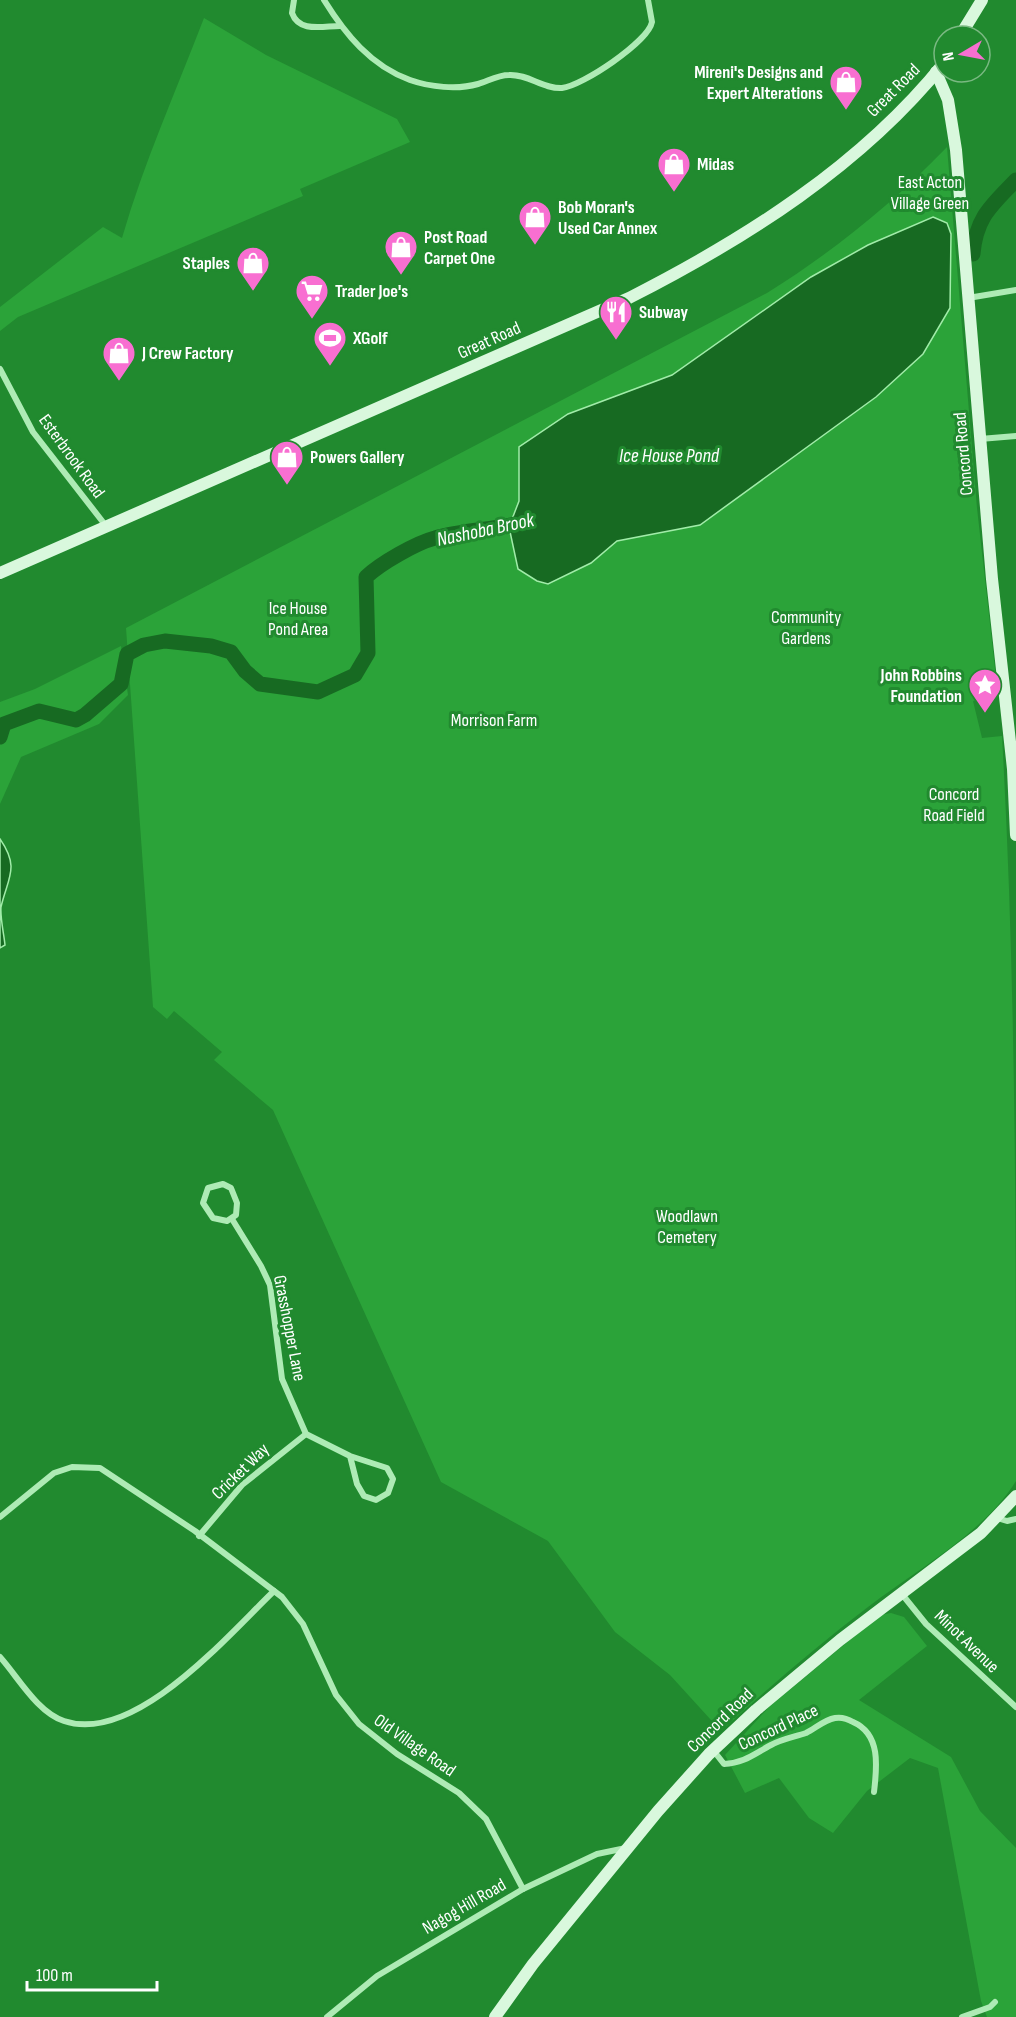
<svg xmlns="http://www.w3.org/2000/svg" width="1016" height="2017" viewBox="0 0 1016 2017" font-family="'Sofia Sans Condensed',sans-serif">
  <rect width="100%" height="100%" fill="#218a2f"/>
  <g fill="#2ba339" fill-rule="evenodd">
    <path d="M204 18 266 55 397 119 410 142 300 189 303 196 18 317 0 331V307L103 227 122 238C144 162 176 91 204 18Z"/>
    <path d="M947 147 977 508 998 696 973 701 982 738 1002 736C1016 983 1016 1232 1016 1481 984 1533 916 1570 868 1607 817 1646 768 1688 721 1731L670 1675 615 1632 548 1541 441 1482 273 1110 214 1060 222 1052 174 1011 167 1019 153 1007 126 628 767 293C834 251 892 204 947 147ZM933 217 951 234 950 308 923 354 876 397 700 525 617 541 591 563 537 581 518 569 509 527 519 501V447L568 414 672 375 811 277 868 245Z"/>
    <polygon points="121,646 128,695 99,724 21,757 0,804 0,702 35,689"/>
    <polygon points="891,1613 904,1617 927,1646 859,1700 951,1757 980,1811 1016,1848 1016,2017 987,2017 981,2001 938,1768 910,1758 867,1791 833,1833 809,1818 779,1778 745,1793 725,1755 769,1707 880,1615"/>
  </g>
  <g fill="#176a22" stroke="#a1eca9" stroke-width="1.5">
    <polygon points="933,217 947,223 951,234 950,308 923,354 876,397 700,525 617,541 591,563 548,584 537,581 518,569 509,527 519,501 519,447 568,414 672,375 811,277 868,245"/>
    <path d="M0 839C20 868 8 877 1 907 0 918 4 934 5 945L0 948Z"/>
  </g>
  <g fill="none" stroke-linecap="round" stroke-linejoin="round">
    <g stroke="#176a22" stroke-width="15">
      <path d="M973 254C976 217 992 205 1016 180"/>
      <path d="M0 737 4 724 39 711 76 720 85 715 121 684 127 654 144 645 165 641 211 646 231 652 245 671 260 684 318 692 355 675 368 653 366 577C381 563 416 543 435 538 466 529 498 530 528 521"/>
    </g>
    <g stroke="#aeebb5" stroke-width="6">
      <path d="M294 0 292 13C299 33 323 26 340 26"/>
      <path d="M324 0C345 34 371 66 410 80 430 87 457 90 478 84 488 81 498 75 509 75 528 74 543 89 562 88 582 86 648 42 652 22L648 0"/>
      <polyline points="968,298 1016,290"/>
      <polyline points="0,369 33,432 106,526"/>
      <polyline points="980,439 1016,436"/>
      <polygon points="223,1184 231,1188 237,1203 236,1215 227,1221 213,1218 203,1203 208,1188"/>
      <polyline points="232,1219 261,1266 270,1285 282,1379 306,1434 350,1456 387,1468 393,1479 388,1493 376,1500 364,1496 357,1484 350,1456"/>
      <polyline points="0,1517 54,1473 72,1467 100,1468 195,1531 282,1597 303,1624 336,1695 359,1724 397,1754 459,1793 486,1819 523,1889"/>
      <polyline points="997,1518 1007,1521 1016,1519"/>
      <polyline points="199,1536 242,1485 306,1434"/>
      <polyline points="901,1593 926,1624 1016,1707"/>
      <path d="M0 1657C18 1677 37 1712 64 1721 135 1745 228 1635 274 1591"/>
      <path d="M713 1750 724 1764C744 1763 754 1754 771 1745 782 1739 794 1737 806 1733 816 1728 824 1720 835 1718 841 1717 848 1719 853 1722 881 1734 877 1767 874 1792"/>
      <polyline points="327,2017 377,1976 523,1889 597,1854 626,1848"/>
      <polyline points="962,2017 990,2007 995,2002"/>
    </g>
    <g stroke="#d9f8dd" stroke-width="12">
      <polyline points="960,36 982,0"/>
      <polyline points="936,72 948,100 956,150 992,579 1013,769 1016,835"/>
      <path d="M0 573 629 298C745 239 861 166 944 63"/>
      <polyline points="495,2017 533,1964 658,1811 709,1754 756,1710 840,1640 981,1533 1016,1496"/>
    </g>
  </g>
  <defs>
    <g id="shop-pin" transform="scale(1.725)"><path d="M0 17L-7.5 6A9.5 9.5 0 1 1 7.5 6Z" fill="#f86fd1" stroke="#218a2f"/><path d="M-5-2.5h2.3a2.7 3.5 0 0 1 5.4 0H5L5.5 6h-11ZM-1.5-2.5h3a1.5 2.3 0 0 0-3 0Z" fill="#fff"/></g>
    <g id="supermarket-pin" transform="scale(1.725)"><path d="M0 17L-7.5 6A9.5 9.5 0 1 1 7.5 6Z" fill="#f86fd1" stroke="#218a2f"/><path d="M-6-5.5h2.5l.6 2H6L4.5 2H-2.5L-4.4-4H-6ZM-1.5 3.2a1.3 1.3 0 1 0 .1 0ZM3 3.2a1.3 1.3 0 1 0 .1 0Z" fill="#fff"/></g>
    <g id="restaurant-pin" transform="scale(1.725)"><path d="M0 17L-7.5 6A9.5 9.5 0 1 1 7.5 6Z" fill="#f86fd1" stroke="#218a2f"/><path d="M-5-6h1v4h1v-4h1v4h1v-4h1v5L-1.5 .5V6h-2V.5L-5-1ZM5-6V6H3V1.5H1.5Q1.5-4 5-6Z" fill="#fff"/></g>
    <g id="stadium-pin" transform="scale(1.725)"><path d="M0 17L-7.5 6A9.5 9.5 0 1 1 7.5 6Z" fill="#f86fd1" stroke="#218a2f"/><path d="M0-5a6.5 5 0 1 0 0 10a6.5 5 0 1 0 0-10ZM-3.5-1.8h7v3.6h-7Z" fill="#fff"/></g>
    <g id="sight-pin" transform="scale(1.725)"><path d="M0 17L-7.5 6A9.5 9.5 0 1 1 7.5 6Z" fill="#f86fd1" stroke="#218a2f"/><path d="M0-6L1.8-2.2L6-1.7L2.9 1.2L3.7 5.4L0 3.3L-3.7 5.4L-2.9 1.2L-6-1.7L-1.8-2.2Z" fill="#fff"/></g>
  </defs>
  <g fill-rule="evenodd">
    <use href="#shop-pin" x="846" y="82"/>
    <use href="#shop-pin" x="674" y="164"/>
    <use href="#shop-pin" x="535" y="217"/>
    <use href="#shop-pin" x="401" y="247"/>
    <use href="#shop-pin" x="253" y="263"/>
    <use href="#supermarket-pin" x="312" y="291"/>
    <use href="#restaurant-pin" x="616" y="312"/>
    <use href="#stadium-pin" x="330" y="338"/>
    <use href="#shop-pin" x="119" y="353"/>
    <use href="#shop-pin" x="287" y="457"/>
    <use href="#sight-pin" x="985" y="685"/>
  </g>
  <g text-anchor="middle" stroke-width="6" stroke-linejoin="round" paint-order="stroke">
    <g font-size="18" font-weight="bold" fill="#fff" stroke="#218a2f" text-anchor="start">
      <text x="823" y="78" text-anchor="end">Mireni's Designs and<tspan x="823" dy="21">Expert Alterations</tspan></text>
      <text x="697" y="170">Midas</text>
      <text x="558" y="213">Bob Moran's<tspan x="558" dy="21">Used Car Annex</tspan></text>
      <text x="424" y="243">Post Road<tspan x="424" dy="21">Carpet One</tspan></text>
      <text x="230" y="269" text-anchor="end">Staples</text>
      <text x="335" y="297">Trader Joe's</text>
      <text x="639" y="318">Subway</text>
      <text x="353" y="344">XGolf</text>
      <text x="142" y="359">J Crew Factory</text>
      <text x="310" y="463">Powers Gallery</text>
      <text x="962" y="681" text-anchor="end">John Robbins<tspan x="962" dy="21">Foundation</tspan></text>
    </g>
    <g font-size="18" fill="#fff" stroke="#218a2f">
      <text transform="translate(893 90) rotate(-45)" y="6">Great Road</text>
      <text transform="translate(489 340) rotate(-24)" y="6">Great Road</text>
      <text transform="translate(963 454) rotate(-95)" y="6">Concord Road</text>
      <text transform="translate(72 456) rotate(54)" y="6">Esterbrook Road</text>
      <text transform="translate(290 1328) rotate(79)" y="6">Grasshopper Lane</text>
      <text transform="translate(240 1471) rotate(-44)" y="6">Cricket Way</text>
      <text transform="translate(967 1641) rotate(44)" y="6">Minot Avenue</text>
      <text transform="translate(720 1720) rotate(-44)" y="6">Concord Road</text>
      <text transform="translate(778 1727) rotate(-25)" y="6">Concord Place</text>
      <text transform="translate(415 1745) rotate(35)" y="6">Old Village Road</text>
      <text transform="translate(464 1906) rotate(-30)" y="6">Nagog Hill Road</text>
    </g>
    <g font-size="18" fill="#fff" stroke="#218a2f">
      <text x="930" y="188">East Acton<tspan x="930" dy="21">Village Green</tspan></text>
      <text x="298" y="614">Ice House<tspan x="298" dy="21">Pond Area</tspan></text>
      <text x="806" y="623">Community<tspan x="806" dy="21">Gardens</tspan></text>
      <text x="494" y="726">Morrison Farm</text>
      <text x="954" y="800">Concord<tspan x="954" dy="21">Road Field</tspan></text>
      <text x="687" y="1222">Woodlawn<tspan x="687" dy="21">Cemetery</tspan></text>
    </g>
    <g font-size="20" font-style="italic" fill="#fff" stroke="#218a2f">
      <text x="669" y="462">Ice House Pond</text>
      <text transform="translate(485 529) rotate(-12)" y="7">Nashoba Brook</text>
    </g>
  </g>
  <g transform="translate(962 54) rotate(260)"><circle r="28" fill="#218a2f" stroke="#7ab982" stroke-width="1.5"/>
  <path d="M0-4.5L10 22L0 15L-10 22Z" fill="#f86fd1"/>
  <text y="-9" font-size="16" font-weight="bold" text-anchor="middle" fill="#ffffff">N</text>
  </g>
  <path d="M27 1981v9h130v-9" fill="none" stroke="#ffffff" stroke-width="3"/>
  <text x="36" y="1981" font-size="18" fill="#ffffff" stroke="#218a2f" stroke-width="4.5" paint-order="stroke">100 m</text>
</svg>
